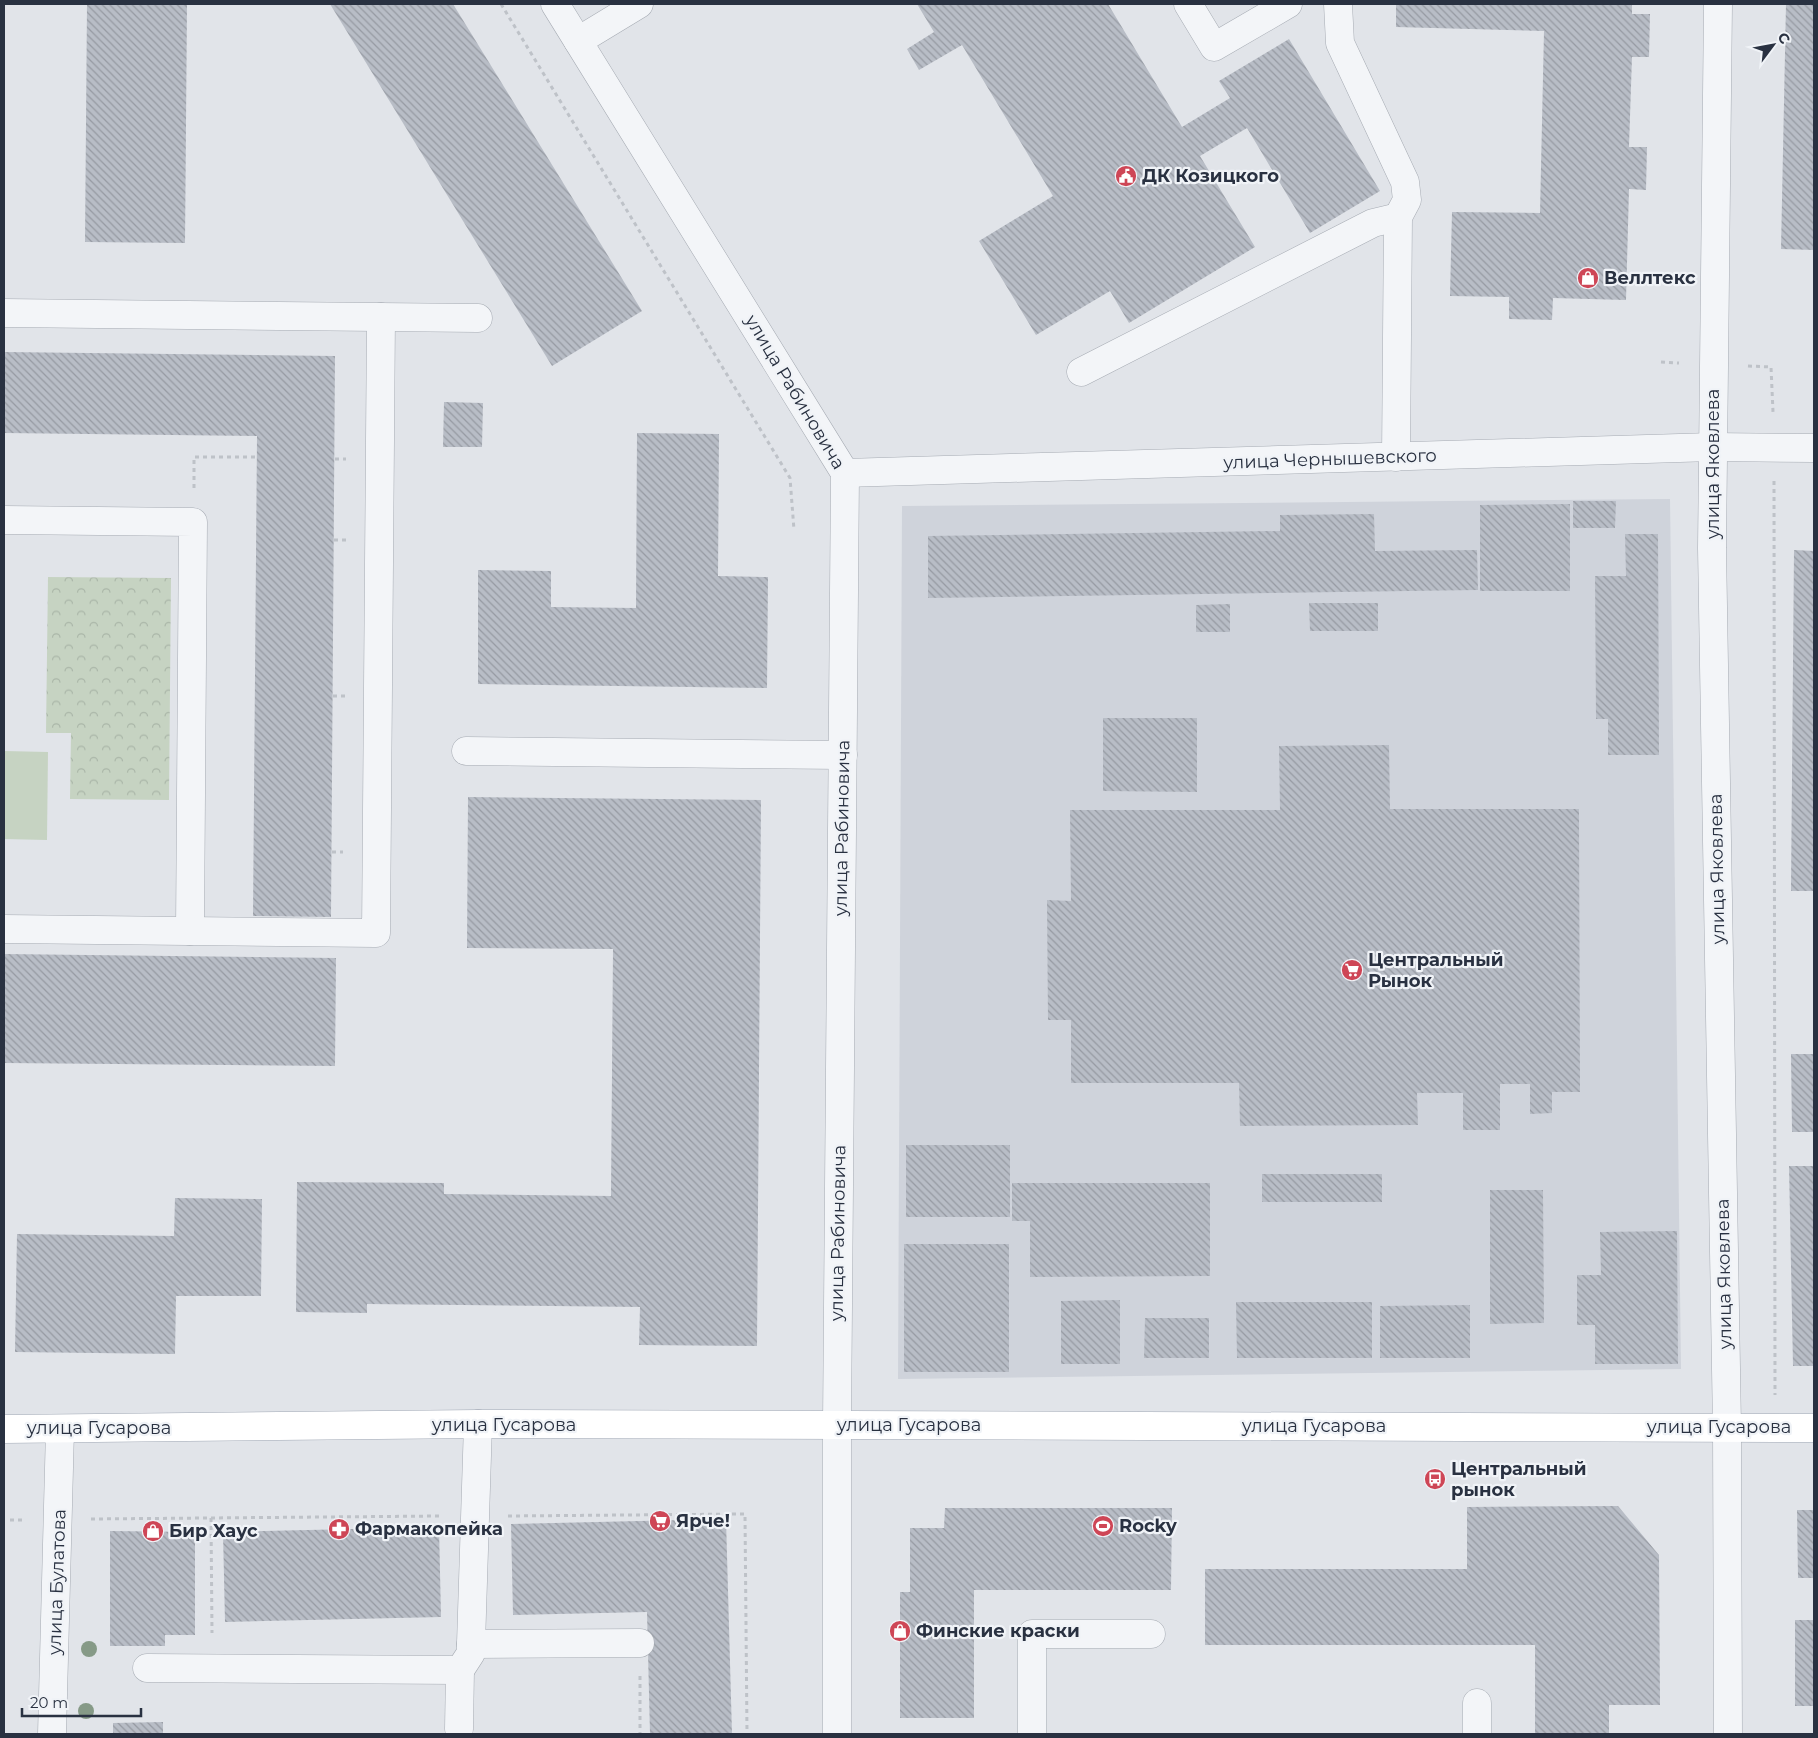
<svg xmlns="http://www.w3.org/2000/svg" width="1818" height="1738" viewBox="0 0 1818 1738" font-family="Montserrat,sans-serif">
  <defs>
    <pattern id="forest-crowns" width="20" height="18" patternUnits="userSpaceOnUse" patternTransform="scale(1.25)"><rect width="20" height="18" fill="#c6d3c2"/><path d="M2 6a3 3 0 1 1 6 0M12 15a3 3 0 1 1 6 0" fill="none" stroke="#aab6a8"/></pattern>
    <pattern id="building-back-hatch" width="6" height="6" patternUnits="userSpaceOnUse" patternTransform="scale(1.25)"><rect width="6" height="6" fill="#b8bdc6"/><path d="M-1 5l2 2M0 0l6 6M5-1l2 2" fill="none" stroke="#969aa2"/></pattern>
  </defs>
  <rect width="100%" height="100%" fill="#e1e4e9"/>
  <polygon fill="#cfd3db" points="1670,499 1681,1369 898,1379 902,506"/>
  <polygon fill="#c6d3c2" points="4,751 48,752 47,840 4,839"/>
  <polygon fill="url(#forest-crowns)" points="48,577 171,578 169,800 70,799 71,733 46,733"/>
  <g fill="url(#building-back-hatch)">
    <polygon points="87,4 187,4 185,243 85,242"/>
    <polygon points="330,4 453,4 642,311 552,366"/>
    <polygon points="917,4 1108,4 1182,127 1230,98 1219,81 1289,39 1380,191 1310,233 1247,128 1200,156 1255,247 1129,323 1110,291 1036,335 979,241 1053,196 962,45 919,70 907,49 934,32"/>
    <polygon points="1396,4 1632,4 1632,14 1650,14 1649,57 1632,57 1629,147 1647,147 1646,190 1629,189 1626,300 1553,298 1552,320 1509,319 1509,297 1450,296 1452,212 1540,213 1544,31 1396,27"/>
    <polygon points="1786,4 1814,4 1814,250 1781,249"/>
    <polygon points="4,352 335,356 331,917 253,916 257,436 4,433"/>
    <polygon points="444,402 483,403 482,447 443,447"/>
    <polygon points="637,433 719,434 718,576 768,577 767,688 478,684 478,570 551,571 551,607 636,608"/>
    <polygon points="1573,501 1616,501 1615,528 1573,528"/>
    <polygon points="1570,504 1570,591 1480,591 1480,505"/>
    <polygon points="1374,514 1375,551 1477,550 1478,590 928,598 928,536 1280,531 1280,515"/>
    <polygon points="1625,534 1658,534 1659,755 1608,755 1608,719 1596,719 1595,576 1626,576"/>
    <polygon points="1794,550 1814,551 1814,891 1791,891"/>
    <polygon points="1309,603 1378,603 1378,631 1310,631"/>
    <polygon points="1230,604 1230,632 1196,632 1196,605"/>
    <polygon points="1103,718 1197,718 1197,792 1103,791"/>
    <polygon points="1389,745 1390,809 1579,809 1580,1092 1552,1092 1552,1113 1530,1114 1530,1084 1500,1084 1500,1130 1463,1130 1463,1093 1417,1093 1418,1125 1240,1126 1239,1083 1071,1083 1071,1020 1048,1020 1047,900 1071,901 1070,810 1280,810 1279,746"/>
    <polygon points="468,797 761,800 757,1346 639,1345 640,1307 367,1304 367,1313 296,1312 297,1182 444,1183 444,1194 611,1196 613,949 467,948"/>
    <polygon points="4,954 336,958 335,1066 4,1063"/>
    <polygon points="1791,1054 1814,1054 1814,1132 1792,1132"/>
    <rect x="906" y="1145" width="104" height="72"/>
    <polygon points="1789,1166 1814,1166 1814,1366 1793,1366"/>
    <rect x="1262" y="1174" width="120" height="28"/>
    <polygon points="1012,1183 1210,1183 1210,1276 1030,1277 1030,1221 1012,1221"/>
    <polygon points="1490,1190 1543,1190 1544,1323 1490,1324"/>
    <polygon points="175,1198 262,1199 261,1296 176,1296 175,1354 15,1352 17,1234 174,1236"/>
    <polygon points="1677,1231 1678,1364 1595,1364 1595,1325 1577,1325 1577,1275 1601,1275 1600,1232"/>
    <rect x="904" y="1244" width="105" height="128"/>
    <polygon points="1120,1300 1120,1364 1061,1364 1061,1301"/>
    <polygon points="1236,1302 1372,1302 1372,1358 1237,1358"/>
    <polygon points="1470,1305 1470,1358 1380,1358 1380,1306"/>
    <polygon points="1145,1318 1209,1318 1209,1358 1144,1358"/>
    <polygon points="1618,1506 1659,1555 1660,1705 1609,1705 1609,1734 1535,1734 1535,1645 1205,1645 1205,1569 1467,1569 1467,1507"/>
    <polygon points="945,1508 1172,1508 1171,1590 974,1590 974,1718 900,1718 900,1592 910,1592 910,1528 944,1528"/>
    <polygon points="1797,1510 1814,1510 1814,1578 1798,1578"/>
    <polygon points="726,1519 732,1734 650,1734 647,1612 513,1615 511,1524"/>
    <polygon points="439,1527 441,1617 225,1622 223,1532"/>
    <polygon points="110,1531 195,1532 195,1635 165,1635 165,1646 110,1646"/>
    <rect x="1795" y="1620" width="19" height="86"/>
    <polygon points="163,1722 163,1734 113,1734 113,1723"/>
  </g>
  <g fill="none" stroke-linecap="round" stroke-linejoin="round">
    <g stroke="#a6abb3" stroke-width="29">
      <g id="minor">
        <polyline points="555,4 845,473 837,1425 837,1734"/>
        <polyline points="1188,4 1214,47 1288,4"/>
        <polyline points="1338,4 1340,43 1405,182 1407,200 1398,217 1396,457"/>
        <polyline points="1718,4 1712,548 1727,1427 1728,1734"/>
        <polyline points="578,41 639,4"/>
        <polyline points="4,313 478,318"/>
        <polyline points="1081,372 1373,223 1398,217"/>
        <polyline points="845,473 1712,447 1814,448"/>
        <polyline points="4,520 193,522 190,931"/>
        <polyline points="466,751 843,755"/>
        <polyline points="4,929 376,933 381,317"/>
        <polyline points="471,1644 640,1643"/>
        <polyline points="147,1668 460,1670 471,1653 471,1644 478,1424"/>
        <polyline points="1477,1703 1477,1734"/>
        <polyline points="459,1729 460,1670"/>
        <polyline points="52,1734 60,1430"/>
        <polyline points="1032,1734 1032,1634 1151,1634"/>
      </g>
    </g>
    <g stroke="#a0a8b5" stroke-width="29">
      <polyline id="major" points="4,1429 478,1424 1814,1428"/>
    </g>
    <g stroke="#bec2c8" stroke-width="3" stroke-dasharray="4 4" stroke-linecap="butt">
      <polyline points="501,4 790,478 794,530"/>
      <polyline points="1661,362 1679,363"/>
      <polyline points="1748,366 1771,367 1773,412"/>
      <polyline points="335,459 346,459"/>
      <polyline points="1774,481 1775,1395"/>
      <polyline points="194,488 194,457 257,457"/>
      <polyline points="334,540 346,540"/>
      <polyline points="333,696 345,696"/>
      <polyline points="332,852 343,852"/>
      <polyline points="508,1516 745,1514 747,1734"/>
      <polyline points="211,1518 212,1633"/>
      <polyline points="91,1519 440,1516"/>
      <polyline points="10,1520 22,1520"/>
      <polyline points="640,1676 640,1734"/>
    </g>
    <use href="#minor" stroke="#f3f5f8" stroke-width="28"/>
    <use href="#major" stroke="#fff" stroke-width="28"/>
  </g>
  <g fill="#869a87">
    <circle cx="89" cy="1649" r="8"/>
    <circle cx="86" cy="1711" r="8"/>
  </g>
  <defs>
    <g id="civic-disc" transform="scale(1.125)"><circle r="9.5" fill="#ce4656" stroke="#f0f3f7"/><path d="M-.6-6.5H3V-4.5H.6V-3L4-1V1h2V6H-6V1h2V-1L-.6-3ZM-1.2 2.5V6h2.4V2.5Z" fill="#fff"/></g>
    <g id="shop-disc" transform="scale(1.125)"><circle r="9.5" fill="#ce4656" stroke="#f0f3f7"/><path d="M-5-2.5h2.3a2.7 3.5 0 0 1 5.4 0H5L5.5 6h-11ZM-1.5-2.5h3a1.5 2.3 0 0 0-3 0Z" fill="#fff"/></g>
    <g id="supermarket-disc" transform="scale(1.125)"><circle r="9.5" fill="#ce4656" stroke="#f0f3f7"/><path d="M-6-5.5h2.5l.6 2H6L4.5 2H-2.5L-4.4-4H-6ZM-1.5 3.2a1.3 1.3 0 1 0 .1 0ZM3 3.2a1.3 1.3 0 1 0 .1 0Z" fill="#fff"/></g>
    <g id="bus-disc" transform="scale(1.125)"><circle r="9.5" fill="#ce4656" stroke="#f0f3f7"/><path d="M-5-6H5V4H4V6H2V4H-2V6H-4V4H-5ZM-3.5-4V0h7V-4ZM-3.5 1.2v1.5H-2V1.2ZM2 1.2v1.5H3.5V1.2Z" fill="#fff"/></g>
    <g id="stadium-disc" transform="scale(1.125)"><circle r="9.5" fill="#ce4656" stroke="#f0f3f7"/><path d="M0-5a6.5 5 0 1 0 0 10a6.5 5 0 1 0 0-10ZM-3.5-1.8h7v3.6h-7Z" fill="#fff"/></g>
    <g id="pharmacy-disc" transform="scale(1.125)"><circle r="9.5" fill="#ce4656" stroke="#f0f3f7"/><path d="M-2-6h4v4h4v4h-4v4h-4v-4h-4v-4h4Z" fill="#fff"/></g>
  </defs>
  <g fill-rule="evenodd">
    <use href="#civic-disc" x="1126" y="176"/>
    <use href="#shop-disc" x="1588" y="278"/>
    <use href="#supermarket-disc" x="1352" y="970"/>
    <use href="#bus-disc" x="1435" y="1479"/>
    <use href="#supermarket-disc" x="660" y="1521"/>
    <use href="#stadium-disc" x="1103" y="1526"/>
    <use href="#pharmacy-disc" x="339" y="1529"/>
    <use href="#shop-disc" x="153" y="1531"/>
    <use href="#shop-disc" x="900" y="1631"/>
  </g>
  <g text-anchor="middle" stroke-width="4.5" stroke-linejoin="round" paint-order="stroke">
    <g font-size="18" font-weight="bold" fill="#293141" stroke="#f0f3f7" text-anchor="start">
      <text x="1142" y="182">ДК Козицкого</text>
      <text x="1604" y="284">Веллтекс</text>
      <text x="1368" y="966">Центральный<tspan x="1368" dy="21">Рынок</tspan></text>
      <text x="1451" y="1475">Центральный<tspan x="1451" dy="21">рынок</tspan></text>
      <text x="676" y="1527">Ярче!</text>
      <text x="1119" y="1532">Rocky</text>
      <text x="355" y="1535">Фармакопейка</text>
      <text x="169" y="1537">Бир Хаус</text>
      <text x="916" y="1637">Финские краски</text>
    </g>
    <g font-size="18" fill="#293141" stroke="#f0f3f7">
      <text transform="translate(795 392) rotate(59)" y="6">улица Рабиновича</text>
      <text transform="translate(1330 459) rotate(-2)" y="6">улица Чернышевского</text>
      <text transform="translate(1713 464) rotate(-90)" y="6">улица Яковлева</text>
      <text transform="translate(842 828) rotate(-89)" y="6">улица Рабиновича</text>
      <text transform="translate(1717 869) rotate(-91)" y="6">улица Яковлева</text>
      <text transform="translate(838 1233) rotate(-89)" y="6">улица Рабиновича</text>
      <text transform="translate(1724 1274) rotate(-91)" y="6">улица Яковлева</text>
      <text x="504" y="1431">улица Гусарова</text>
      <text x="909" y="1431">улица Гусарова</text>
      <text x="1314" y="1432">улица Гусарова</text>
      <text x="1719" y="1433">улица Гусарова</text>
      <text x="99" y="1434">улица Гусарова</text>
      <text transform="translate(57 1582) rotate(-88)" y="6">улица Булатова</text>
    </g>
  </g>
  <rect width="1818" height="1738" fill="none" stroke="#293141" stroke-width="10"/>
  <g transform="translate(1773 45) rotate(58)" stroke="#f0f3f7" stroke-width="4" paint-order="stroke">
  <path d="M0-4L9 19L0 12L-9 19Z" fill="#293141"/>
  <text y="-8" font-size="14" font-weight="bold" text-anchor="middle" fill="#293141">С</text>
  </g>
  <path d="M22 1708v8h119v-8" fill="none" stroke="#293141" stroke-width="2.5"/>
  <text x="30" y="1708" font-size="15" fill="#293141" stroke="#f0f3f7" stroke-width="4" paint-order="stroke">20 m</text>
</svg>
